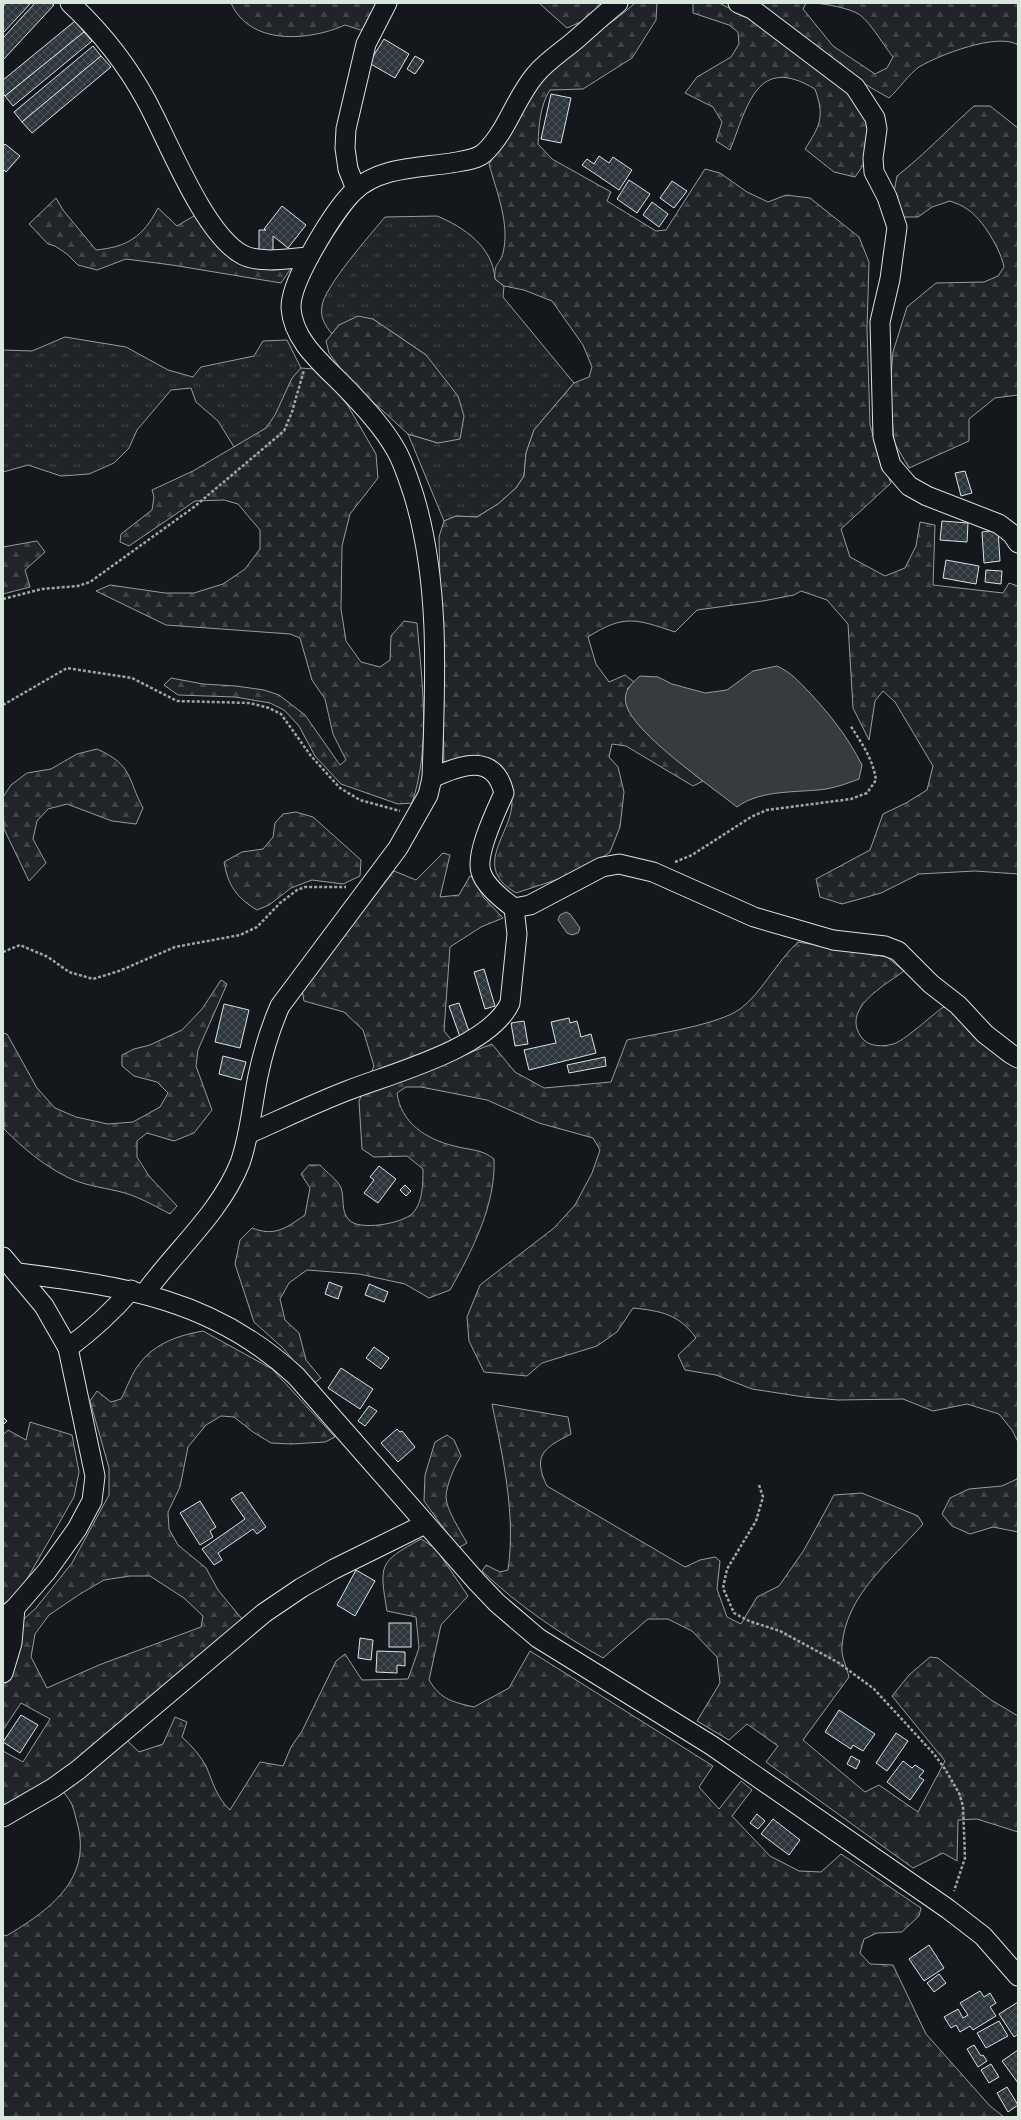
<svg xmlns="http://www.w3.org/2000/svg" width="1021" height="2120" viewBox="0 0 1021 2120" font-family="'IBM Plex Serif',serif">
  <defs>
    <pattern id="grass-tufts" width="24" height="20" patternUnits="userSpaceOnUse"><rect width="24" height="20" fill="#202428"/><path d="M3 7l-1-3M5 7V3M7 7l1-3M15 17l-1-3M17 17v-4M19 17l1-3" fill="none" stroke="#404447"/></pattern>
    <pattern id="forest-firs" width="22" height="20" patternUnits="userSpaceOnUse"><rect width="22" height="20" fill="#202428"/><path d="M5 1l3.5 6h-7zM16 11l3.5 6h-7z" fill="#404447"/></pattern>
    <pattern id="building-cross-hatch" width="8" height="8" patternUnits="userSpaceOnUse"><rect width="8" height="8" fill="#2c363c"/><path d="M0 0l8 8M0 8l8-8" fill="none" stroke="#4a5358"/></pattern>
  </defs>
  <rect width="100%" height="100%" fill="#14181c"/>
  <g fill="url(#grass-tufts)" stroke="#939e99">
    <path d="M437 216C464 227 493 247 495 279L504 286 503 297 574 383 534 430 526 453 524 476 516 488 498 504 477 517 456 516 444 521 408 434 438 443 426 355 373 319 339 325 332 334C325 325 320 318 322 306 324 287 371 234 385 217Z"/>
    <path d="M65 337 126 347 168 370 193 377 201 367 254 356 263 341 287 340 301 368C285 386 282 413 266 428 258 436 244 441 234 447L218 421 196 402 191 388 171 390 137 430 129 448 114 463 89 474 61 476 28 465 3 472V350L32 351Z"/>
  </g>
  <g fill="url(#forest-firs)" stroke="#939e99" fill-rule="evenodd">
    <path d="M231 3H380L364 31 345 25C309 41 250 46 231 3Z"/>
    <polygon points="539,3 607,3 581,22 567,28"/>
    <path d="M635 3H657L656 20 632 58 583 89 550 90C540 106 539 124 538 144L552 159 611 192 607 201 656 231 666 230 705 169 720 173 747 192 768 202 786 195 810 198 859 237 869 262 867 329 870 425 878 453 891 483 841 529 850 557 885 576 905 568 916 546 920 522 935 525 933 585 1003 593 1009 583 1018 586V874L975 871 919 874 881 893 842 904 820 897 816 879 870 850 883 814 906 803 927 790 933 766 895 702 883 691 875 701 869 740 853 708 848 624 827 600 801 591 794 595 763 601 697 610 675 632C636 619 624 614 588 637L596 664 609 682 625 675 634 682 627 689 676 759 703 781 693 786 626 746 612 744 609 757 618 767 624 792 620 827 610 852 580 872 516 893C465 863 523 827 510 791 508 788 507 783 505 780 496 771 482 764 472 757L444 762 439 537 444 521 456 516 477 517 498 504 516 488 524 476 526 453 534 430 574 383 589 377 592 367 583 345 552 301 524 290 504 286 495 279C494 262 499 266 503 253 510 224 497 193 489 164 507 136 525 95 549 71 574 45 608 28 635 3Z"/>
    <path d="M693 3H719L759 23 850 90 869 119 864 164 855 177 834 172 805 149C820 126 825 117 815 89 757 54 748 105 730 150L716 141 722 122 713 107 685 93 697 77 731 57 739 44 738 32 729 25 693 13Z"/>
    <path d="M758 3H806L803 9 833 46 875 74 887 68 893 57C884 46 871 23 860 15 850 8 826 4 814 3H1018V45C998 32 939 55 919 67 910 73 898 90 889 98 842 73 800 36 758 3Z"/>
    <path d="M974 106H990L1018 128V395L995 398 969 419V441L909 468 894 442 890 388 893 352 907 307 936 283 984 282 998 276 1004 267C1001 250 982 218 967 209 962 205 955 203 950 201L932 207 918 217H903L893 197 897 176C924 155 948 129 974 106Z"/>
    <path d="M56 198 63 210 96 250C127 247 143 237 158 208L177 226 197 214 210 233 294 264 281 283 172 265 126 259 97 270 78 265 67 254 55 246 48 244 29 224Z"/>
    <polygon points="358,316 373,319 426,355 458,396 464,416 460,439 438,443 408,434 349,380 329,353 326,341 339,325"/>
    <path d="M301 368 314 369 323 373 348 406 376 454 378 478 350 514 342 546 341 609 346 641 361 662 380 667 390 660 391 636 404 621 417 623C422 682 431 746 412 803L398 804 341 784 315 756 299 726 284 710 270 703 235 697 178 695 164 685 171 678 203 684 236 686 264 690 279 695 305 715 340 765 346 760 333 734 325 699 312 680 300 638 290 634 166 625 96 591 110 585 165 593H194L223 584 245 569 260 549V530L238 504 224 500 195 501 129 546 120 542 121 534 152 510 154 497 152 490 193 471 266 428 275 415 292 378Z"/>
    <polygon points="37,541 45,552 25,570 30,587 3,594 3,547"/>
    <path d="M97 749C133 765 127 778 143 808L136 824 112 821 67 804 48 809 37 821 33 839 46 863 29 881 4 829 3 797 11 785 27 773 51 769 77 754Z"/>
    <path d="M296 812 313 817 361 860 360 876 343 884 312 880 291 888 269 905 257 910C237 898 228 886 224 862L242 852 263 849 273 837 275 823 283 814Z"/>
    <path d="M443 853 450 855 440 897 459 895 470 876 475 879 483 897 503 918 481 927 450 947 444 1031 464 1055 492 1044 515 1072 544 1088 611 1082 627 1040C655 1034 718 1025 740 1009 761 994 777 961 798 942L887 957 904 971C884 986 840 1009 862 1038 869 1047 883 1047 893 1044 903 1042 932 1015 942 1008L947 1006 1018 1066V1442L1012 1430 999 1414 967 1404 933 1411 903 1399 838 1400 804 1397 752 1389 716 1375 685 1370 678 1355 696 1338C679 1314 661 1311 633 1308L617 1332 597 1346 542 1363 527 1376 484 1372 469 1341 467 1317 480 1285 554 1228 575 1205 592 1173 600 1150 593 1138 539 1123 487 1100 421 1087H406L397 1093C401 1123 426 1139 454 1146 469 1150 482 1149 494 1159 496 1205 472 1251 450 1290L429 1298 405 1284 359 1274 307 1270 289 1283 280 1299 285 1320 299 1333 306 1360 321 1378 313 1384 283 1348 254 1322 235 1264 240 1240 252 1228C275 1237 286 1228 305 1215L310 1188 301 1174 309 1165H320C326 1172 338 1180 341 1188 345 1199 340 1210 349 1220 359 1231 402 1224 413 1213 423 1202 423 1183 423 1169L407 1156 374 1157 362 1149 359 1101 374 1066 363 1030 344 1012 304 1001 302 990 394 871 416 880Z"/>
    <path d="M221 980 227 984 198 1050 196 1066 212 1110 194 1133 174 1141 147 1133 137 1141V1157L149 1176 177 1206 170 1214C153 1205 136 1195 117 1191 100 1187 83 1185 67 1177 43 1165 23 1148 4 1129L3 1033 7 1034 37 1088 55 1108 76 1117 108 1124 133 1122 160 1107 168 1093 157 1082 134 1076 122 1066V1055L134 1049 150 1045 182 1030 202 1009Z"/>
    <path d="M203 1331 272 1369 335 1437 325 1442 291 1444 271 1443 253 1432 234 1417 221 1416 206 1425 188 1447 180 1487 168 1512 169 1529 178 1545 206 1568 218 1590 242 1619 116 1730 139 1752 163 1744 175 1717 187 1722 182 1737C191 1745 200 1755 206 1766 213 1782 216 1797 230 1810L260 1762 283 1766 291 1747 302 1731 336 1661 345 1654 362 1680 408 1679 419 1648 416 1617 387 1611C379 1564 379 1562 421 1539L436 1549 468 1596 441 1625 429 1680C441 1700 453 1702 474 1707L509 1688 530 1651 713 1766 699 1787 719 1809 741 1781 752 1790 732 1816 770 1856 799 1871 821 1872 841 1854 921 1908 919 1916 902 1932 877 1933 864 1939 860 1953 870 1964 893 1965 926 2034 990 2106 1004 2117H3V1934L6 1936C48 1911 91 1881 78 1826 76 1820 75 1812 72 1805 68 1796 59 1787 52 1779L3 1807V1751L23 1762 50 1719 21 1703 3 1730V1638L36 1608 72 1563 109 1495V1468L90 1401 97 1391 111 1402 121 1399C127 1388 132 1372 140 1363 155 1343 180 1335 203 1331ZM130 1576H150L184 1598 203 1616 201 1627 99 1665 47 1688 31 1657 35 1634 49 1615 80 1594 104 1580Z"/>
    <path d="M492 1404 568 1417 571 1434C544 1448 532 1455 547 1486L685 1567 700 1560 715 1557 720 1561 717 1589 727 1617 741 1624 757 1597 779 1586 804 1550 834 1495 862 1493 918 1516 923 1524C891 1561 845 1595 842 1647 841 1656 847 1668 849 1677L803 1740 865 1792 879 1785 918 1812 945 1761 892 1696 909 1675 930 1657 938 1658 991 1700 1018 1716V1832L977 1819 958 1820 957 1861 943 1853 913 1868 766 1762 778 1746 747 1724 729 1740 697 1721 720 1683 717 1657 692 1631 668 1619H648L603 1658C559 1633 519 1606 482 1571L486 1565 500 1572 508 1570C516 1515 503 1458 492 1404Z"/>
    <polygon points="30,1422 72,1435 79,1472 74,1497 23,1586 3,1606 3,1435 8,1430 26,1440"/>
    <path d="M447 1435 454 1440 461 1456C455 1465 446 1486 446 1497 446 1509 461 1532 467 1543L458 1548 424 1501 425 1475 435 1442Z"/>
    <polygon points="1018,1474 1018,1532 993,1527 970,1534 952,1526 942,1514 950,1498 969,1489 1002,1486 1017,1479"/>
  </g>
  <g fill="#363b3e" stroke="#939e99">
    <path d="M777 666C792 673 798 681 810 693 832 717 847 736 862 765L859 779C848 783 838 787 826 789 798 793 761 789 737 807 712 787 632 732 626 704 623 691 631 684 640 676L658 677 672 684 705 693 727 690 753 671Z"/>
    <polygon points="566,912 570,914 580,928 578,933 572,935 567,933 558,920 560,915"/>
  </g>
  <g fill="url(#building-cross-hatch)" stroke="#d8e6dc">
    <polygon points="6,3 31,3 3,33 3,7"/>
    <polygon points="35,3 51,3 54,5 3,60 3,38"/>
    <polygon points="75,21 84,32 5,96 3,93 3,80"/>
    <polygon points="84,32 92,41 13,106 5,96"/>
    <polygon points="384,39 409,54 395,78 369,63"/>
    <polygon points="93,46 101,56 22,122 14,112"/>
    <polygon points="101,56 111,67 32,133 22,122"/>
    <polygon points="415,56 424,61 415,74 407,69"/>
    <polygon points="551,94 571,98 561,143 541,139"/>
    <polygon points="5,144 20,156 6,172 3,169 3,147"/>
    <polygon points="599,156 609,163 613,157 632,170 619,190 582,165 587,159 594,164"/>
    <polygon points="629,180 650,194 637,213 617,199"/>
    <polygon points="672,181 687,191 674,208 660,198"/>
    <polygon points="652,202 668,214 659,227 643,215"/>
    <polygon points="282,206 306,225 288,248 273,236 273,251 259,250 259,230 266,230 264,229"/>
    <polygon points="965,471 972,493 961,496 955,473"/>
    <polygon points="942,521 968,523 967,542 940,540"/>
    <polygon points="998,530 1000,561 984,563 982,532"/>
    <polygon points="946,560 979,566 976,584 943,578"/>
    <polygon points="986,570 1002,571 1001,584 985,582"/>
    <polygon points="484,969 495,1006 485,1009 474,972"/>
    <polygon points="459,1003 470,1034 460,1037 449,1006"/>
    <polygon points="224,1004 249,1010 240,1048 215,1042"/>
    <polygon points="569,1018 570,1023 577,1021 581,1037 591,1034 596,1053 529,1070 524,1050 556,1043 551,1022"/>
    <polygon points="524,1021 528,1044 515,1046 511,1023"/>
    <polygon points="223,1056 246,1062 241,1080 219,1074"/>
    <polygon points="605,1057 606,1066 569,1073 567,1065"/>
    <polygon points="379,1166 396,1179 378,1203 364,1193 374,1180 370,1177"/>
    <polygon points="405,1185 411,1191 406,1196 400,1190"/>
    <polygon points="329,1282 342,1287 338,1299 325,1294"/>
    <polygon points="369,1284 388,1292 384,1302 365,1295"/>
    <polygon points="374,1347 389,1358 381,1369 366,1358"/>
    <polygon points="341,1368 373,1389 360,1409 328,1388"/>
    <polygon points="369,1406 377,1411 365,1426 358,1421"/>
    <polygon points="3,1417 7,1421 3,1425"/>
    <polygon points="397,1429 400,1432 402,1431 415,1447 398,1462 381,1443"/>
    <polygon points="242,1492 266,1527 257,1534 253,1529 218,1553 222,1560 214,1565 202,1549 245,1519 231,1499"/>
    <polygon points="200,1501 216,1527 210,1531 213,1537 200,1545 180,1513"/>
    <polygon points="356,1570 375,1581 355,1616 337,1605"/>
    <rect x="389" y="1623" width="22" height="24"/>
    <polygon points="360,1638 373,1640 371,1660 358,1658"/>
    <polygon points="377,1651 405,1652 405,1666 397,1665 397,1673 376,1672"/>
    <polygon points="839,1710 875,1734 863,1751 853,1745 851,1749 825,1732"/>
    <polygon points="21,1715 38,1725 20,1753 3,1742"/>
    <polygon points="896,1733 908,1741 887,1771 876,1763"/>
    <polygon points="851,1756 860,1761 856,1769 847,1764"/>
    <polygon points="903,1761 912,1768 915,1765 924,1771 919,1777 924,1780 910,1800 887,1782"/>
    <polygon points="757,1814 765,1821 758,1829 750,1823"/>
    <polygon points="773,1819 800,1840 789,1855 761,1834"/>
    <polygon points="929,1945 944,1968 924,1981 909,1959"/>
    <polygon points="939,1974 946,1983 934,1992 927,1983"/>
    <polygon points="980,1991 984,1997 990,1993 996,2003 990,2007 996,2016 973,2030 970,2026 960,2032 956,2025 951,2028 944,2017 958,2009 963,2018 968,2015 960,2003"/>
    <polygon points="1018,2002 1018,2034 1014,2037 999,2014"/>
    <polygon points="999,2021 1008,2036 986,2048 977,2033"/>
    <polygon points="974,2045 981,2056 983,2055 987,2061 978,2067 967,2049"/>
    <polygon points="1018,2050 1018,2083 1002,2061"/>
    <polygon points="991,2064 999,2077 989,2083 981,2070"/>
    <polygon points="1007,2087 1018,2105 1008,2112 997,2093"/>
  </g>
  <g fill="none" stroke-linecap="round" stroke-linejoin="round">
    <g stroke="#d8e6dc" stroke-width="21">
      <g id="minor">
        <path d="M70 3C99 30 127 65 146 100 168 140 204 235 243 255 261 264 290 258 309 257"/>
        <polyline points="738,3 752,9 855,87 875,118 877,129 873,158 874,172 887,197 897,227 890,279 880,322 883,437 891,465 909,486 927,496 999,524 1012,534 1018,543"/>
        <polyline points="356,189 348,169 345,148 346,129 366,44 387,3"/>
        <path d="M432 778C460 765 494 752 504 793 496 811 475 854 481 872 485 886 503 900 514 908L530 905 602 867 619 864 653 872 754 917 833 940 885 946 898 951 931 984 958 1005 985 1034 1011 1054 1018 1058"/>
        <path d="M248 1134C282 1119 315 1103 349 1090 393 1073 489 1048 510 1003L517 934 514 908"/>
        <polyline points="3,1257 44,1306 68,1348 95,1476 92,1501 77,1529 47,1571 15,1608 3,1618"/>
        <path d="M18 1273C126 1287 213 1299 296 1376L477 1582 497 1603 538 1638 711 1745 948 1909 983 1936 1018 1976"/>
        <path d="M145 1293C176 1250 220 1213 240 1163 250 1135 252 1105 258 1076 263 1052 270 1029 280 1006L398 848 428 795 432 778C435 685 441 586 414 496 409 481 404 464 396 450 383 427 364 407 346 388 325 366 293 342 291 308 290 281 334 211 353 192 378 167 419 168 451 163 462 161 476 160 484 153 507 132 515 98 536 74 546 62 561 52 573 42 588 29 603 15 618 3"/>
        <path d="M68 1348C91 1331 112 1312 131 1290"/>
        <polyline points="3,1673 12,1643 15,1608"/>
        <polyline points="3,1817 53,1788 78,1770 264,1613 301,1588 334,1569 425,1524"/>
      </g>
    </g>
    <g stroke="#9da8a2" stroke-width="2.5" stroke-dasharray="3 2" stroke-linecap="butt">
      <polyline points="3,599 42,589 78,586 90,582 194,507 284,431 292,412 304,370"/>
      <polyline points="3,705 67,668 132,678 177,701 250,703 269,708 281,714 311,756 340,788 360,800 400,811"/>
      <path d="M675 862 692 855 751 817 767 810 851 799 867 793 876 780C873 759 861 742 850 725"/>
      <polyline points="3,952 20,945 48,957 69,972 93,979 119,971 175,947 240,935 257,927 280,903 297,890 305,887 346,887"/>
      <polyline points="759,1485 763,1497 756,1521 727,1569 723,1588 734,1613 749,1621 780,1631 839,1663 874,1689 934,1754 945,1769 959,1793 963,1806 965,1858 954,1891"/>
    </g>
    <use href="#minor" stroke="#14181c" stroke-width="19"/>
  </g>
  <rect width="1021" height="2120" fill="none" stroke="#d8e6dc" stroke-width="8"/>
</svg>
